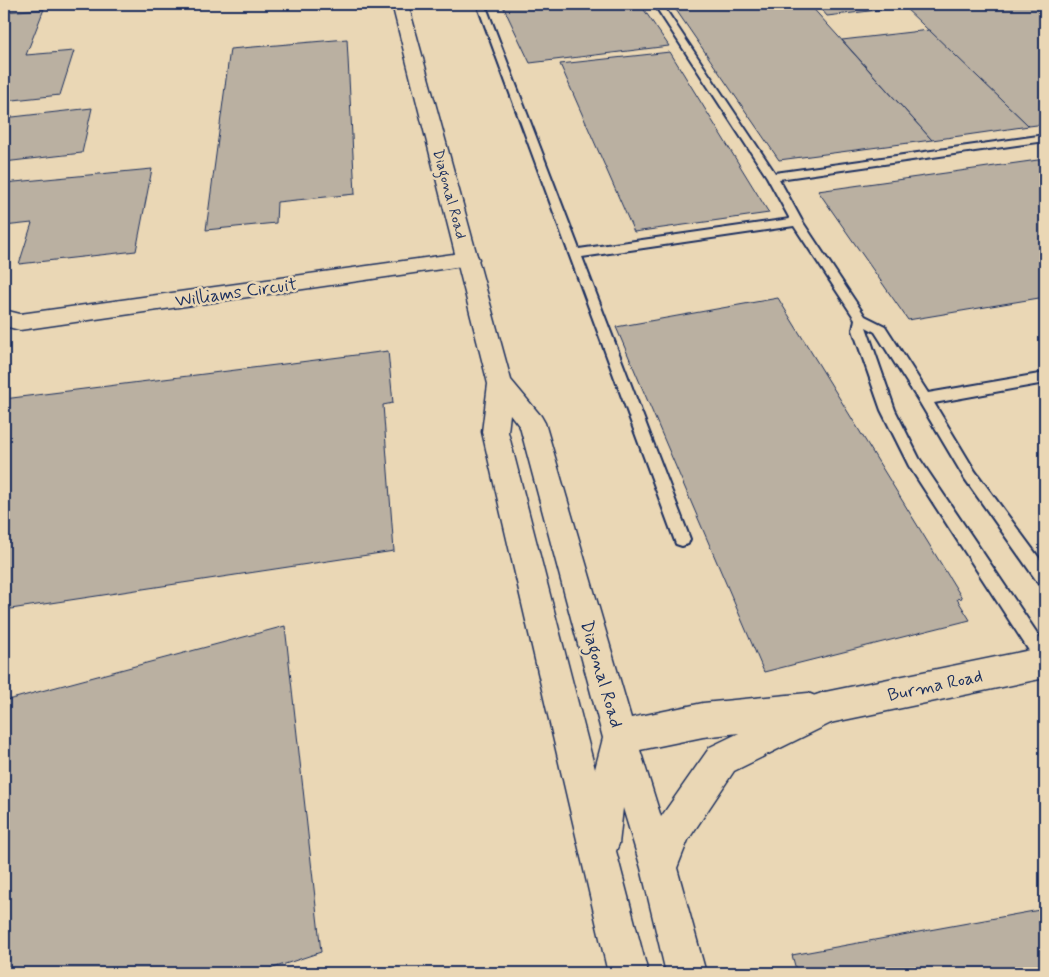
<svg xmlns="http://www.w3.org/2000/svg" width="1049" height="977" viewBox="0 0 1049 977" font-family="Mynerve,sans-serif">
  <rect width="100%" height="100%" fill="#ead7b5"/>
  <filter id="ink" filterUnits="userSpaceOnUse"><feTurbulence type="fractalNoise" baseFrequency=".02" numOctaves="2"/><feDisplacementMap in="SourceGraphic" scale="10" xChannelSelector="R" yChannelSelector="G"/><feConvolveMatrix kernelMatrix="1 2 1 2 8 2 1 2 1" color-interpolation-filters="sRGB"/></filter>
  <g filter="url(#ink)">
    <g fill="#bab0a1" stroke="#1b2f5e">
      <polygon points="502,4 640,4 669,46 530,63"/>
      <polygon points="672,4 809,4 932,140 779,160"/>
      <polygon points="817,4 890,4 895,8 827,16"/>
      <polygon points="901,4 1038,4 1045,9 1045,124 1029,126"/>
      <polygon points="44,9 26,55 74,51 60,95 4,101 4,12"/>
      <polygon points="929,30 1029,126 932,140 842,40"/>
      <polygon points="347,39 355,194 277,202 276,223 206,230 230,49"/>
      <polygon points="670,52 769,213 634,232 560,64"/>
      <polygon points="92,108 82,153 4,162 4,118"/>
      <polygon points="1045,159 1045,297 908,320 818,191"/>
      <polygon points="152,169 136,251 19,264 32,223 4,226 4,183"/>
      <polygon points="778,298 962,598 957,599 970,620 764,672 616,327"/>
      <polygon points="388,351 393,403 383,405 394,551 4,610 4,399"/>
      <polygon points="285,626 321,952 258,973 4,973 4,701"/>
      <polygon points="1045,909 1045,973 797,973 792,955"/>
    </g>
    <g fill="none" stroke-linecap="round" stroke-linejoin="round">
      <g stroke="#1b2f5e" stroke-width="4">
        <polygon id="service" points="477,4 485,4 579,249 790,219 767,177 654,4 662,4 775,173 1045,135 1045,141 779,179 802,221 865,316 885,326 928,393 1045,373 1045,383 934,403 975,471 1045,566 1045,586 1039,584 965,479 920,403 875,332 866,327 895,410 919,458 1045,645 1045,668 1039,666 909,466 881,410 853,330 855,319 794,226 582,257 690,539 688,544 682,546 676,544"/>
      </g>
      <g stroke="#1b2f5e" stroke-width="3">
        <g id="minor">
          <polygon points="468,252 476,254 479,259 476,264 20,330 4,326 4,310 20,314"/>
          <polygon points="1045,647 1045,678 825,724 813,720 809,708 813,696 825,692"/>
        </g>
      </g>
      <g stroke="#1b2f5e" stroke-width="3">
        <path id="tertiary" d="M392 4H408L511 380 541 416 545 423 631 718 703 703 808 693 815 696 825 692 837 696 841 708 837 720 734 771 688 840 677 868 706 973H666L641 868 623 808 619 844 616 851 648 973H608L482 432 488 384ZM510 414 520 427 603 738 595 769 508 432ZM739 733 710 747 661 817 640 750 703 737Z"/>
      </g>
      <use href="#service" fill="#ead7b5" fill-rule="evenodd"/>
      <use href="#minor" fill="#ead7b5" fill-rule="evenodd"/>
      <use href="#tertiary" fill="#ead7b5" fill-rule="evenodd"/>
    </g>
  </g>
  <g text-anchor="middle" stroke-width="5" stroke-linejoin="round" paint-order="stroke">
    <g font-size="15" fill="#1b2f5e" stroke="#ead7b5">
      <text transform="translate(450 194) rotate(75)" y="5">Diagonal Road</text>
    </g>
    <g font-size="18" fill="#1b2f5e" stroke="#ead7b5">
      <text transform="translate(236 292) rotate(-8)" y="6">Williams Circuit</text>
      <text transform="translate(602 674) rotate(74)" y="6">Diagonal Road</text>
      <text transform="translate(935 685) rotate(-12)" y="6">Burma Road</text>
    </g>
  </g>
  <rect width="1049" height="977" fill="none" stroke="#ead7b5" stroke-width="20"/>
  <rect x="10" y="10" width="1029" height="957" fill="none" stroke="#1b2f5e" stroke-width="2" filter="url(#ink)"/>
</svg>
